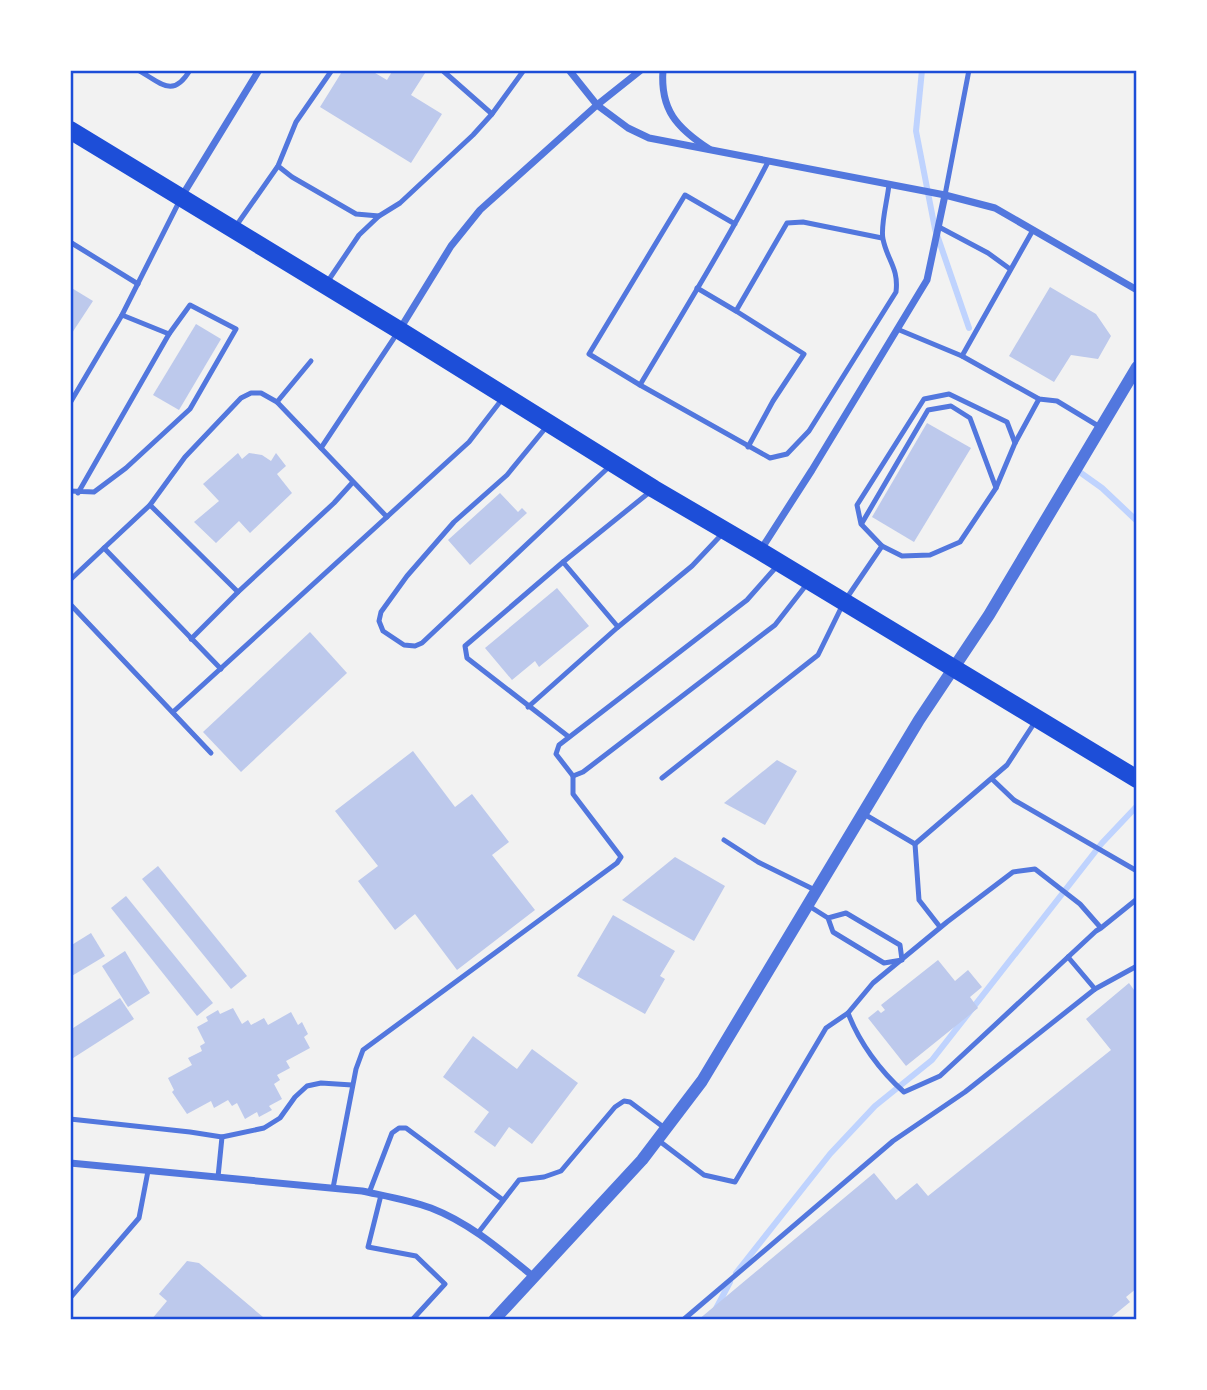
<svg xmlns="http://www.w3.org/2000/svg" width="1207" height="1390" viewBox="0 0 1207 1390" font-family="'Asap Condensed',sans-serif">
  <rect width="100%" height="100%" fill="#f2f2f2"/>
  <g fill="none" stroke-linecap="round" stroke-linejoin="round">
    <g stroke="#bfd3fe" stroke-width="6">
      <polyline points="922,70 916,131 935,229 969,328"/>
      <polyline points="1081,473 1102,488 1137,521"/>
      <polyline points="736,1273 830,1154 875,1106 932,1060 1102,843 1137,806"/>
      <polyline points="710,1320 730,1282"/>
    </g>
  </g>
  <g fill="#bdc9ec">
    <polygon points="343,70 370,70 387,80 393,70 427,70 411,95 442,114 411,163 320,107"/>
    <polygon points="70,287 93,301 70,336"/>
    <polygon points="1050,287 1096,314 1111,336 1098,359 1071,355 1054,382 1009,356"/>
    <polygon points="196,324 221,339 179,410 153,395"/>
    <polygon points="927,423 971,448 914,542 872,517"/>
    <polygon points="238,453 242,459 249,453 262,455 271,461 276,453 286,466 277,474 292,493 250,533 239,521 216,543 194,522 219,501 203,484"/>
    <polygon points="500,493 518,512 522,508 527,513 470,565 448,540"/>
    <polygon points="557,588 589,626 539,667 535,661 512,680 485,648"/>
    <polygon points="310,632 347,673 241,772 203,732"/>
    <polygon points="413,751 455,807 472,794 509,842 492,855 535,910 457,970 415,914 395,930 358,881 378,866 335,811"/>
    <polygon points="777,760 797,771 765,825 724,803"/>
    <polygon points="675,857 725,886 694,941 622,900"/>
    <polygon points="158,866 247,976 231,989 142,879"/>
    <polygon points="126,896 213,1003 197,1016 111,908"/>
    <polygon points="613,915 675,951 660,976 665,979 645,1014 577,976"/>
    <polygon points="91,933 105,956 70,977 70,946"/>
    <polygon points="125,951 150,993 128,1007 102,966"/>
    <polygon points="938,960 955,981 968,970 982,987 970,997 978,1008 906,1066 868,1018 878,1010 881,1013 885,1010 881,1005"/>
    <polygon points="1129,983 1137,994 1137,1288 1126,1297 1130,1302 1108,1320 698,1320 874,1173 896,1200 917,1183 928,1196 1111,1050 1086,1019"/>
    <polygon points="120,998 134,1019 70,1060 70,1030"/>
    <polygon points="233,1008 242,1024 248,1020 251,1025 264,1018 268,1025 291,1012 298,1025 302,1022 308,1034 304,1037 310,1048 286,1061 290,1068 277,1075 280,1080 274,1084 282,1099 269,1106 272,1110 259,1117 257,1112 245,1119 237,1103 232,1106 228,1100 214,1108 211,1101 187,1114 172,1092 174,1090 168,1078 192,1065 188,1058 202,1051 200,1046 205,1043 197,1027 208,1021 206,1017 218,1010 220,1014"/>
    <polygon points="473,1036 517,1069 532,1049 578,1083 532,1144 509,1127 495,1147 474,1132 489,1112 443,1077"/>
    <polygon points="187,1261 199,1263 263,1317 261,1320 151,1320 167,1301 159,1294"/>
  </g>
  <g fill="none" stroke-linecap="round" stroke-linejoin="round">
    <g stroke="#5277de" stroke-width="5">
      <path d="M138 70C161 83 173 99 190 70"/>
      <polyline points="442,70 492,114"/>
      <polyline points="278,166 292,177 356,214 379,216"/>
      <polyline points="945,195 969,70"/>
      <path d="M735 224 685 195 589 354 640 385C684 311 729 238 768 162"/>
      <polyline points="236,226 278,166 296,122 332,70"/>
      <polyline points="939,227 988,253 1010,269"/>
      <polyline points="70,242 138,284"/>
      <polyline points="328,281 359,235 379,216 400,203 473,135 492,114 524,70"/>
      <polyline points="697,288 736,311"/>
      <polyline points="122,315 169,334"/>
      <polyline points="897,329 962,356 1039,399 1057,401 1100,427"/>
      <polyline points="962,356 1033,230"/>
      <path d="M640 385 770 458 787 454 809 431 896 292C899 268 887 260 883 239 880 226 888 198 889 184"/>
      <polyline points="277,402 311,361"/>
      <polyline points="70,403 122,315 180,200"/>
      <polyline points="548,425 507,475 454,522 407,576 381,612 379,621 383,631 404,645 415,646 422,643 611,465"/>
      <polyline points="748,447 773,401 804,354 736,311 787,223 803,222 882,238"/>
      <polyline points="321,448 398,332"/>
      <polyline points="353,482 334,503 238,592 150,505 185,457 241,398 251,393 261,393 277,402 387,517"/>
      <polyline points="70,491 94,492 126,468 190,409 236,329 190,305 169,334 78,493"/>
      <polyline points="862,523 928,410 951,406 970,418 996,488"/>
      <polyline points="882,546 861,524 857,505 924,399 949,394 1007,422 1015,443"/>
      <polyline points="104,548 150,505"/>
      <polyline points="563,562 618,627"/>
      <polyline points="70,580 104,548 221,669"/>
      <polyline points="70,604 211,753"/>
      <polyline points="191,639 238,592"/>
      <polyline points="528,707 618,627 692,566 724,532"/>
      <polyline points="173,712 469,442 503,398"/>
      <polyline points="569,737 467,658 465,646 563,562 651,491"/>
      <polyline points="573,776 583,772 775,625 807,584"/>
      <polyline points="662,778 818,655 844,602 882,546 902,556 930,555 960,542 996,488 1015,443 1039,399"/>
      <polyline points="992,779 1014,800 1137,871"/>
      <polyline points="864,814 915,844"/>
      <polyline points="724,840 758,862 815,890"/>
      <polyline points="915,844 1007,765 1035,722"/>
      <polyline points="915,844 919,900 940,927"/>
      <polyline points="809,906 828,918 833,932 884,963 902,960 900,945 846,913 828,918"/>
      <path d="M1101 928 1080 904 1035 869 1013 872 947 922 873 983 848 1013C859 1042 880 1071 904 1092L940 1076 1096 931 1101 928 1137 899"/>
      <polyline points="1068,957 1095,989"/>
      <polyline points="70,1119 190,1132 222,1137 264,1128 280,1118 295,1097 307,1086 321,1083 352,1085"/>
      <polyline points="658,1140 704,1175 735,1182 826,1028 848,1013"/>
      <polyline points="218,1177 222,1137"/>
      <polyline points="333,1188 356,1069 363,1050 617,863 621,857 573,794 573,776 556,754 559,745 747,600 778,565"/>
      <polyline points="369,1193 392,1133 399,1128 406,1128 503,1200"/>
      <polyline points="381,1195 368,1247 416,1256 445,1284 412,1320"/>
      <polyline points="478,1233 519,1180 544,1177 561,1171 615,1107 624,1101 630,1102 666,1129"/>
      <polyline points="70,1298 139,1218 148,1171"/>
      <polyline points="683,1320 893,1141 965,1092 1095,989 1137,966"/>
    </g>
    <g stroke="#5277de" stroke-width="7">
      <polyline points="569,70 597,105 628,128 649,138 945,195 995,208 1137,290"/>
      <path d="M663 70C660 110 677 128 709 149"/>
      <polyline points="182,196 259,70"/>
      <polyline points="400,329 451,246 480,210 597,105 641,70"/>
      <polyline points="760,551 812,470 927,280 945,195"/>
      <path d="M70 1163 362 1191C385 1196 409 1200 431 1208 470 1223 502 1251 534 1277"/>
    </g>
    <polyline stroke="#5277de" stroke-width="12" points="494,1320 642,1160 702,1081 919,720 989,615 1137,367"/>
    <polyline stroke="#1d4ed8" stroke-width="18" points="70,130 399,330 654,489 760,551 1137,779"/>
  </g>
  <rect width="1207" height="1390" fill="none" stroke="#ffffff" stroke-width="144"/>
  <rect x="72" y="72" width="1063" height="1246" fill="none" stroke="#1d4ed8" stroke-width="2.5"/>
</svg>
